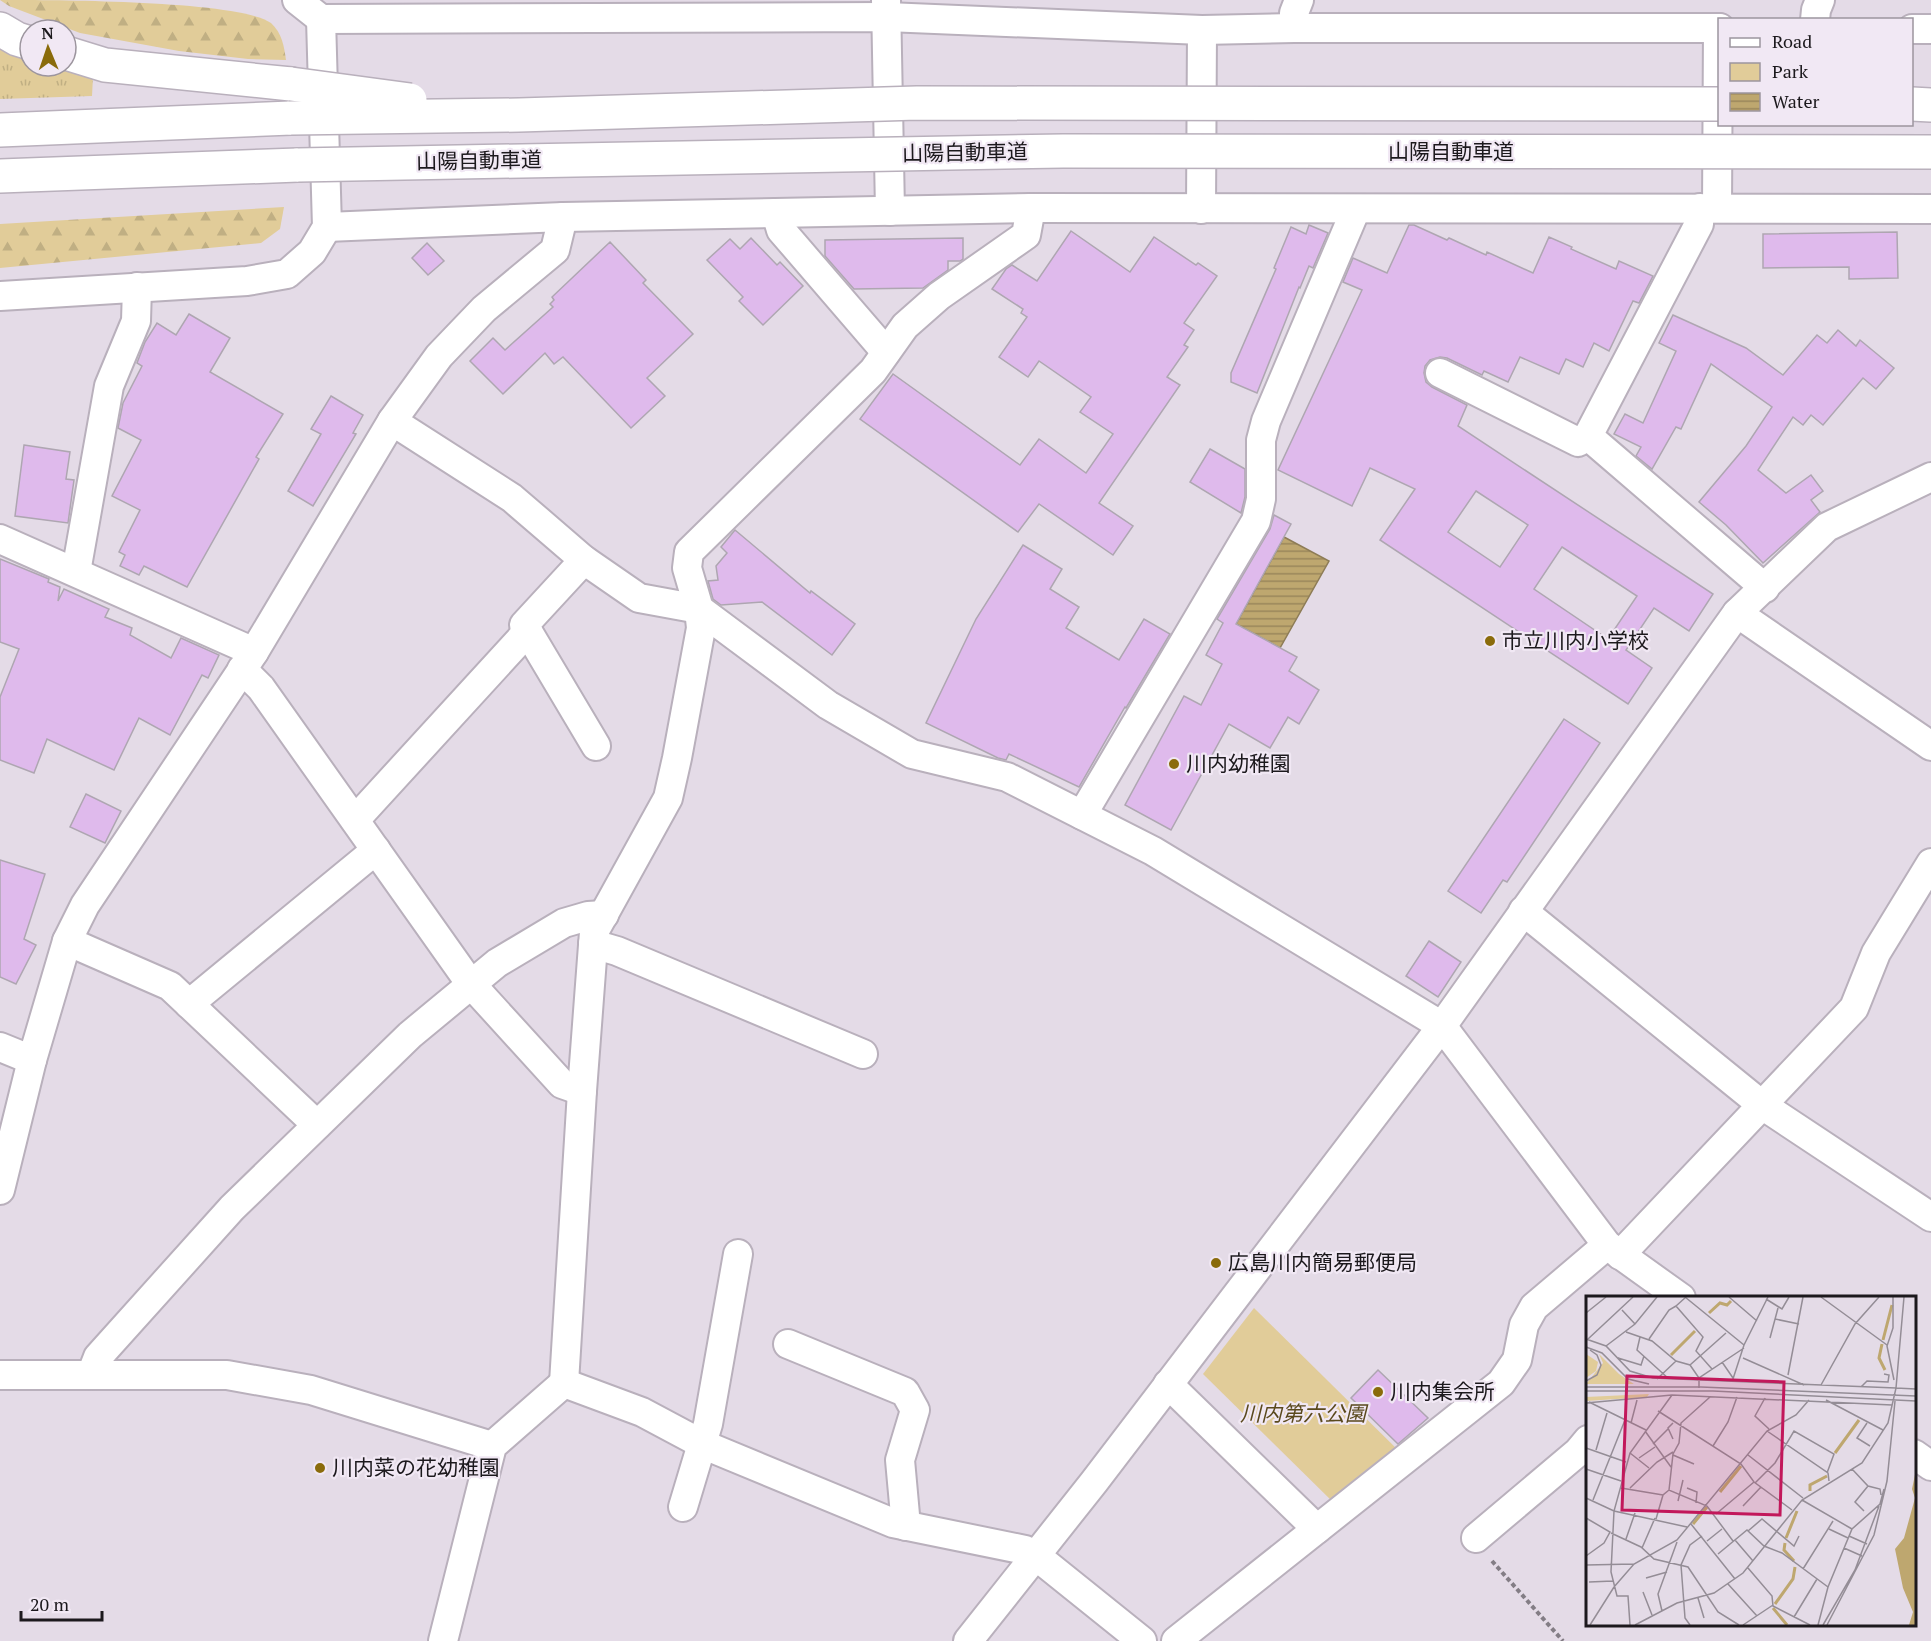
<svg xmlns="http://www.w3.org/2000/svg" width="1931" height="1641" viewBox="0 0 1931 1641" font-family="'PT Serif','Noto Sans JP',serif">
  <defs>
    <pattern id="grass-tufts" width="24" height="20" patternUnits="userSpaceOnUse" patternTransform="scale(1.5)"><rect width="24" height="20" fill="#e1cc99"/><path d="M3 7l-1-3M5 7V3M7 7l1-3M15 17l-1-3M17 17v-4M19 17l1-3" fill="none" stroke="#c0af83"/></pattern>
    <pattern id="forest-firs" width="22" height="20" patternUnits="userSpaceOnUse" patternTransform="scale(1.5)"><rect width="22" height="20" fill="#e1cc99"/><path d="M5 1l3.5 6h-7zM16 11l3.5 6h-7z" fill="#c0af83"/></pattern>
    <pattern id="water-rules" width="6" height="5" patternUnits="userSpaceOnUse" patternTransform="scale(1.5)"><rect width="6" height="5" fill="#bea76f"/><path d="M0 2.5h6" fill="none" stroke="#9a875b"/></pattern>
  </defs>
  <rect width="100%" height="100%" fill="#e4dbe7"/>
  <polygon fill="url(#grass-tufts)" points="0,49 10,55 30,60 30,66 51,66 93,77 92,96 0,99"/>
  <g fill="url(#forest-firs)">
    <path d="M0 0C49 0 239 0 271 23 282 33 284 46 286 60L248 59 179 51 80 33 9 6Z"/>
    <polygon points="284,207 280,229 261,243 0,268 0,224"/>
  </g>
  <polygon fill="#e1cc99" points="1254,1308 1402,1454 1338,1507 1203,1374"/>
  <polygon fill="url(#water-rules)" stroke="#8d7c56" stroke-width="1.5" points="1284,537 1329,561 1280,648 1236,624"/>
  <g fill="#dfbaec" stroke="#aea6b1" stroke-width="1.5" fill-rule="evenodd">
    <polygon points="1309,225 1328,233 1313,268 1309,266 1300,288 1299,287 1257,393 1231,382 1231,373 1276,269 1274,268 1291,227 1306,234"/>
    <path d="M1409 225H1414L1447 240 1449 238 1486 255 1487 252 1533 273 1549 237 1572 247 1571 249 1616 269 1619 261 1653 276 1639 303 1633 301 1609 351 1594 343 1583 367 1566 359 1559 374 1520 357 1508 382 1484 371 1482 375 1447 358 1440 357 1430 360 1425 366 1424 373 1426 382 1432 387 1467 405 1458 426 1713 594 1689 631 1654 608 1626 650 1652 668 1628 704 1380 540 1415 489 1370 468 1352 506 1278 470 1362 290 1343 282 1353 258 1387 273ZM1476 491 1528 525 1500 567 1448 532ZM1562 547 1637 596 1608 639 1534 589Z"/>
    <polygon points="1071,231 1130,272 1154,237 1196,265 1198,263 1217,276 1184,323 1194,330 1184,345 1188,347 1167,377 1180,385 1099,503 1133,526 1113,555 1039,504 1018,532 860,419 893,374 1020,465 1039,439 1086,473 1113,434 1080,412 1091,397 1039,361 1028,377 999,357 1027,317 1021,313 1023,309 992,289 1006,269 1012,265 1037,281"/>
    <polygon points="1897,232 1898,278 1849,279 1849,267 1763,268 1763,234"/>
    <polygon points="751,238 777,265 780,262 803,286 763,325 739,301 743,297 707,260 730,239 740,249"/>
    <polygon points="963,238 963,259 960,261 948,261 948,270 923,288 854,289 825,256 825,240"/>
    <polygon points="610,242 646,280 643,283 693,334 647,378 665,396 631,428 563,357 554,364 545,353 503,394 470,361 493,338 505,350 553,307 550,304 554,300 552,297"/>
    <polygon points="427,243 444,261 428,275 412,258"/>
    <polygon points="189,314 230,338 210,372 283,414 256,457 259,459 187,587 144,566 139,575 120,566 125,555 119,552 140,510 112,496 141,440 118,428 123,403 142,366 137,363 145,342 157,323 176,335"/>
    <polygon points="1673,315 1746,348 1783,375 1817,335 1827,343 1838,330 1856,346 1860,340 1894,368 1876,389 1863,378 1823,425 1811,415 1803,425 1793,417 1758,470 1786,493 1811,475 1823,491 1811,500 1820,512 1763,563 1726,525 1699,502 1746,446 1772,407 1711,364 1681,429 1676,427 1652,469 1636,456 1641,447 1614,434 1625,414 1643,423 1676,351 1659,343"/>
    <polygon points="331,396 363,415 353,433 356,434 313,506 288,491 321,434 311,429"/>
    <polygon points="24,445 70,452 66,479 74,480 68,523 15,516"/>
    <polygon points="1210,449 1245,469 1245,497 1241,513 1190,482"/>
    <polygon points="1274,515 1291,524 1236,624 1297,657 1289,671 1319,690 1299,724 1288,717 1270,748 1229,724 1171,830 1125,805 1184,696 1201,705 1222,664 1206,655 1223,623 1217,619 1270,529"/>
    <polygon points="735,530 810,593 811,591 855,624 832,655 762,602 721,605 713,599 708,581 718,580 716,566 727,553 721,547"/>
    <polygon points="1023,545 1062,569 1050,589 1079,607 1066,628 1119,660 1144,619 1170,634 1126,708 1125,707 1079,787 1009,754 1006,760 998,758 926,723 976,619"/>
    <polygon points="0,559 49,579 48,582 60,587 58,601 64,589 109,609 105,617 132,628 130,635 171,658 181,638 219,655 208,678 202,675 170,735 139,718 114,770 47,739 34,773 0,760 0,697 19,649 0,642"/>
    <polygon points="1564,719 1600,743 1507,882 1503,880 1481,913 1448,891"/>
    <polygon points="86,794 121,811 105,843 70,827"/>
    <polygon points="0,860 45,874 24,939 36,945 16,984 0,977"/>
    <polygon points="1429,941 1461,962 1438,997 1406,976"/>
    <polygon points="1378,1370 1428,1418 1398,1444 1351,1398"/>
  </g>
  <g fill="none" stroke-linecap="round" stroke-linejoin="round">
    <g stroke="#b9b0bc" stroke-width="32">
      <g id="minor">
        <polyline points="297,0 321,19 887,17 1202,30 1294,28 1720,28"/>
        <polyline points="886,0 890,211"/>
        <polyline points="1815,20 1816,10 1820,0"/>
        <polyline points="1294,28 1294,13 1299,0"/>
        <polyline points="1912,29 1931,29"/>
        <polyline points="1700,208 1699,224 1588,436 1765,588"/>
        <polyline points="1717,208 1718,28"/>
        <polyline points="1201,209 1202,30"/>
        <polyline points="776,213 781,230 886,352"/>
        <polyline points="327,227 563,217 1031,208 1931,209"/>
        <polyline points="0,296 247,281 287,274 312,252 327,227 321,19"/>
        <polyline points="1440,373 1578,442 1588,436"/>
        <polyline points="392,421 512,498 584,560 639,598 699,609 828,705 912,754 1007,777 1153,851 1442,1026 1607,1245 1681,1298"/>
        <polyline points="0,539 254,652"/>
        <polyline points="584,560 524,625 596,746"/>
        <polyline points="76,572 109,386 136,321 137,287"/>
        <polyline points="1737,613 1931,746"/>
        <polyline points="242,669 261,688 470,983 562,1084 582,1091"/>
        <polyline points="1082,815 1256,521 1261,499 1261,440 1266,421 1356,209"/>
        <polyline points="355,820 528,631"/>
        <polyline points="1523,911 1762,1105 1931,1217"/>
        <polyline points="67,941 170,986 317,1125"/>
        <polyline points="593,944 617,951 863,1054"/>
        <polyline points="189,1004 376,850"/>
        <polyline points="0,1047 32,1060"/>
        <polyline points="0,1190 32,1060 67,941 85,905 254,652 392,421 439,356 484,309 555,250 563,217"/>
        <polyline points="1620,1255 1854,1008 1876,953 1931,863"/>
        <polyline points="788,1344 905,1392 915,1410 900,1460 906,1526"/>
        <polyline points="0,1375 227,1375 311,1390 492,1446"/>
        <polyline points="91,1375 98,1357 232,1208 410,1035 497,963 564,923 588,916 604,915"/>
        <polyline points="564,1383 582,1091 594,932 668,798 677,758 701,628 699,609 687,568 689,552 873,371 905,326 939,296 1026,235 1031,208"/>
        <polyline points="1168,1384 1317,1529"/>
        <polyline points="1914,1454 1931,1466"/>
        <polyline points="683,1507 708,1424 738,1254"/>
        <polyline points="1476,1538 1578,1452 1588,1440"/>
        <polyline points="443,1641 492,1446 564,1383 642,1412 702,1444 893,1523 1025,1550 1035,1555 1142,1641"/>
        <polyline points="968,1641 1094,1482 1442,1026 1737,613 1827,527 1931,477"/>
        <polyline points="1176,1641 1501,1383 1517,1360 1524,1325 1534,1307 1607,1245"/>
      </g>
    </g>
    <g stroke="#b9b0bc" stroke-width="36">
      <g id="highway">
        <polyline points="0,29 17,39 30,43"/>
        <polyline points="66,53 105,65 291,84"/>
        <polyline points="1912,104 1931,105"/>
        <polyline points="0,130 291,118"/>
        <polyline points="0,176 298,165"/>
      </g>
    </g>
    <polyline stroke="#837d85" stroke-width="4" stroke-dasharray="4.5 3" stroke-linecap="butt" points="1492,1561 1563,1641"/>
    <use href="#minor" stroke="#fff" stroke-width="28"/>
    <use href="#highway" stroke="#fff" stroke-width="33"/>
    <g stroke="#b9b0bc" stroke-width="36" stroke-linecap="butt">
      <g id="highway-bridge">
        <polyline points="291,84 410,100"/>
        <polyline points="291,118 519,115 917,103 1720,104"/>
        <polyline points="298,165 1063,151 1931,152"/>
      </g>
    </g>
    <use href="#highway-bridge" stroke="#fff" stroke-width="33"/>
  </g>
  <g fill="#8a6b0b" stroke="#f1e8f4" stroke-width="2">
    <circle cx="1490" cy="641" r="6"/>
    <circle cx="1174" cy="764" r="6"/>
    <circle cx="1216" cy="1263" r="6"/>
    <circle cx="1378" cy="1392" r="6"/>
    <circle cx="320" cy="1468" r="6"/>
  </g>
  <g text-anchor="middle" stroke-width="4.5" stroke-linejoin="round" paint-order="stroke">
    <g font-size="21" fill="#1c191d" stroke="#f1e8f4">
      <text x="1451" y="159">山陽自動車道</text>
      <text transform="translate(965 153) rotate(-1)" y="7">山陽自動車道</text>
      <text transform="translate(479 161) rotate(-1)" y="7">山陽自動車道</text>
    </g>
    <g font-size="21" fill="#1c191d" stroke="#f1e8f4" text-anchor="start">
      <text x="1502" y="648">市立川内小学校</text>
      <text x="1186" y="771">川内幼稚園</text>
      <text x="1228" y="1270">広島川内簡易郵便局</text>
      <text x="1390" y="1399">川内集会所</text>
      <text x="332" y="1475">川内菜の花幼稚園</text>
    </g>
    <g font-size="21" font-style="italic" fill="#5a491d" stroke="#f1e8f4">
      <text x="1303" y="1421">川内第六公園</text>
    </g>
  </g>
  <g transform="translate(1586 1296)">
    <rect width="330" height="330" fill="#e4dbe7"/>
    <path d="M0 58 12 66 10 75 0 82ZM13 58 33 78 48 88H0L17 67Z" fill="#e1cc99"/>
    <path d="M63 98 61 101 0 105V101Z" fill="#e1cc99"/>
    <path d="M330 174V329H323L327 316 317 292 309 253 318 242 329 202 326 193Z" fill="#bea76f"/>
    <path fill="none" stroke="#bea76f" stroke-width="3" d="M123 17 134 7 141 9 145 5M297 44 306 9M296 48 293 62 299 74M85 59 109 35M249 157 273 124M224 195V189L241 180M134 196 155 170M107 228 121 211M200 242 211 215M199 247 198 254 208 265M189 308 207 283 209 271M187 312 201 329"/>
    <path fill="none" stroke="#948d96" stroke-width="1.5" d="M99 1 158 49M100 1 90 10 117 41 110 55 126 73M143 1 171 25M235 1 301 49M307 1V32L301 50 308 84M180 3 196 13 203 1M36 14 49 28M0 17 20 1M189 23 213 28M40 36 66 45 90 65 104 69 113 82M54 41 51 54 83 83M184 42 192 12M0 43 20 50 44 75 67 82 310 92M2 43 47 1M63 43 83 14 90 10M20 50 49 28 71 1M0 51 16 57 42 83 63 88M32 62 55 69 58 60M157 62 218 89M136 66 147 82M104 69 140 37M202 79 217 1M71 83 90 65M0 85 11 79 15 69 11 59 4 54M146 86 158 49 182 1M235 89 269 28 293 1M0 91H115L330 100M275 91 281 85 302 86 303 79 298 78M113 92V82L158 52M310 92 318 1M0 95H127L330 105M179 102 169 120 183 133M240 104 297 134M3 106 60 134M0 107 86 99 306 109M72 115 155 168 168 186 206 214M45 127 51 104M87 127 82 132 87 143M281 127 271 142 284 150M59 135 85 171M181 135 242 177 243 185M67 148 82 133M127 150 142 126 151 101M0 152 40 166M10 154 21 117M44 157 63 172M87 159 108 168M162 159 217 202M53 162 69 151M0 173 35 185M266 173 282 190 294 193 295 199M169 187 189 167 208 135 248 158 241 177M35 192 77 199M44 192 71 166 87 156M101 192 111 196 110 207M83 194 87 158 93 147 95 127 124 101M0 202 28 215 101 231M7 204 39 124M216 204 266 233M92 205 97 184M157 210 175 191M278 215 269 206 282 190M130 218 168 186M0 222 24 236 18 247 0 260M70 223 77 199 83 194 121 210 147 245M105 228 149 283M243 233 262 242M162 235 176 223 208 250 213 240M25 237 55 251 68 263 102 271 132 316 153 329M263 240 281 248M40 243 49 217M149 244 167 265M121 245 136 233M56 252 69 222M258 252 276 260M132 258 161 234 178 250 196 257 242 291M0 269 48 268M162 272 186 300 187 310 224 329M217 273 247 225M60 282 81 276M3 286 27 285M142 288 171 320M57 296 66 319M112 302 118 322M76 315 72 298 91 246M208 321 231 283M4 329 28 291 48 268 91 244 181 135 210 119 223 104M44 329 42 300H31L25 276 28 215 44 157 86 99M49 329 91 307 128 297 157 277 216 204 276 167 302 127 310 92 330 93M104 329 99 322 95 269 104 249 116 240M157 329 187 309M232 329 242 291 266 233 294 208 298 193M237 329 269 274 293 210M241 329 288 239 301 185 309 105"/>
    <path fill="#c2185b" fill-opacity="0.15" stroke="#c2185b" stroke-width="3" d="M41 80 198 86 194 219 36 214Z"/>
    <rect width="330" height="330" fill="none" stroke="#1c191d" stroke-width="3"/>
  </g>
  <rect x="1718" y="18" width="195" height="108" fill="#f1e8f4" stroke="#9c959e" stroke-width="1.5"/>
  <rect x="1730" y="38" width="30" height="9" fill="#ffffff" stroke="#9c959e" stroke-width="1.5"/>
  <text x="1772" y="48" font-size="18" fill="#1c191d">Road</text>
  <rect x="1730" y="63" width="30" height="18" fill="#e1cc99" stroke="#9c959e" stroke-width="1.5"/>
  <text x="1772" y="78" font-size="18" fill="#1c191d">Park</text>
  <rect x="1730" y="93" width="30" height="18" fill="url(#water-rules)" stroke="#9c959e" stroke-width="1.5"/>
  <text x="1772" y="108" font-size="18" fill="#1c191d">Water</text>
  <g transform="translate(48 48) rotate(358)"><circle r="28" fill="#f1e8f4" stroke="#9c959e" stroke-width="1.5"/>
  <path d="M0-4.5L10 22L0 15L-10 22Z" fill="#8a6b0b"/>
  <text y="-9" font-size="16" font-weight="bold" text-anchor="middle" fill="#1c191d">N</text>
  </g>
  <path d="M21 1611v9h81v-9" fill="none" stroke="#1c191d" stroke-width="3"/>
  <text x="30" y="1611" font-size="18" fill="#1c191d" stroke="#f1e8f4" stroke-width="4.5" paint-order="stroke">20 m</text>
</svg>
